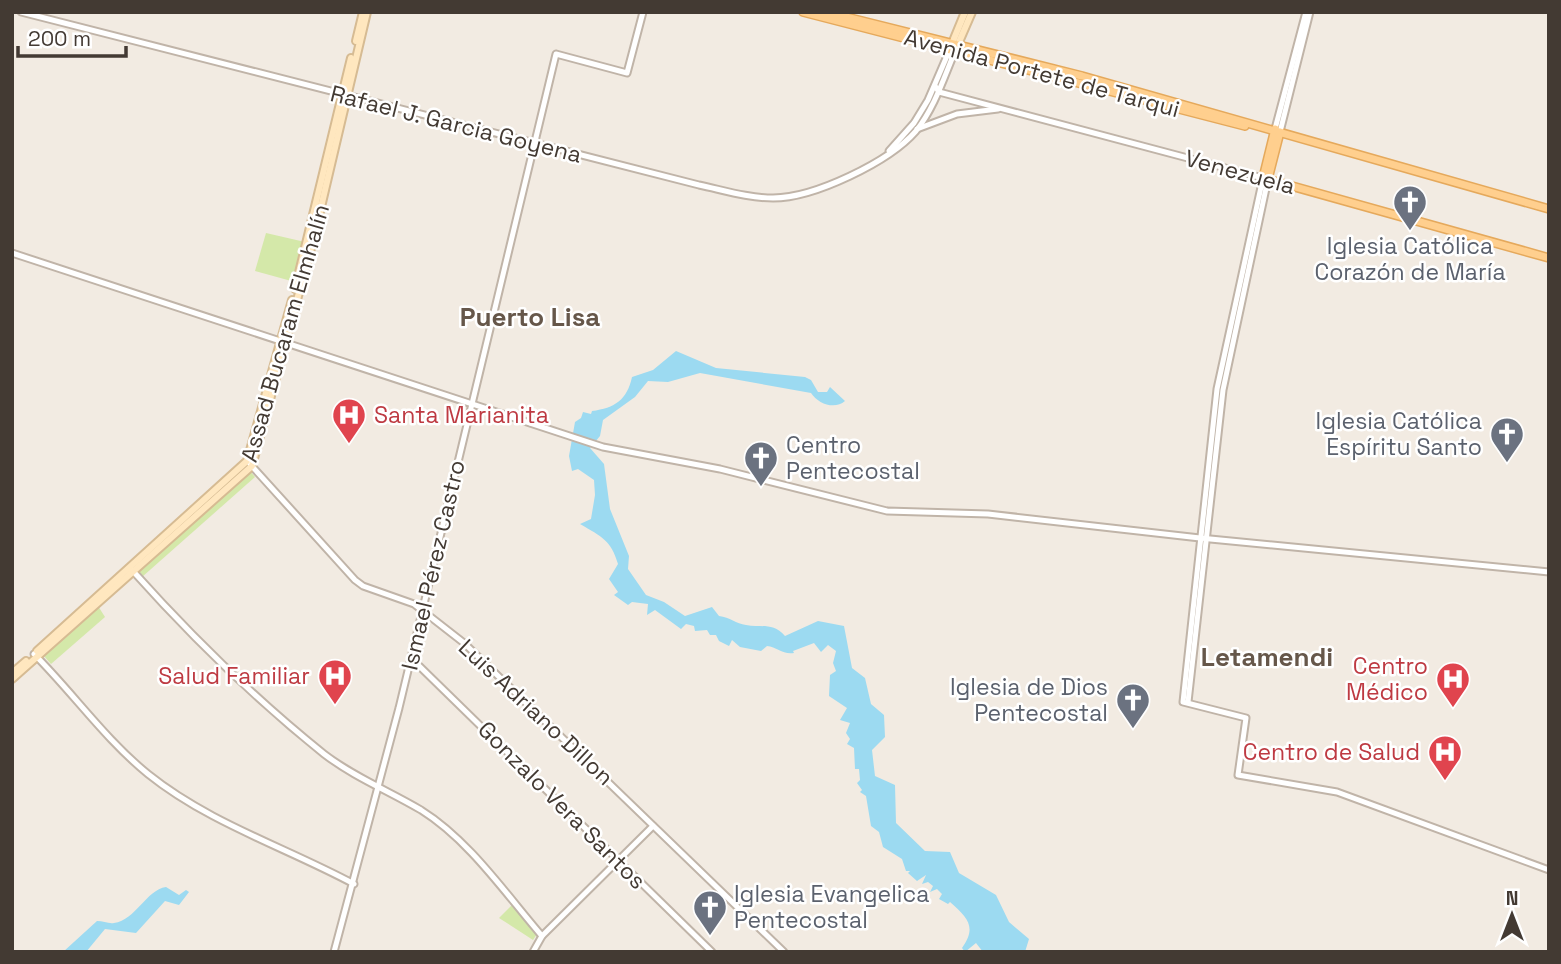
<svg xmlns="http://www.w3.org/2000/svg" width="1561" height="964" viewBox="0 0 1561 964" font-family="'Space Grotesk',sans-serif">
  <rect width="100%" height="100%" fill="#f2ebe2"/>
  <g fill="#d4e8a9">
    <polygon points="266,233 305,242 295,282 255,271"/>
    <polygon points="250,471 255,477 142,577 136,571"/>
    <polygon points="98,606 105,617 51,664 43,655"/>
    <polygon points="512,905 537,934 533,940 499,918"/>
  </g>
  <g fill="#9cdaf1">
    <path d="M676 351 716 368 805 377 811 380 818 392H827L830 387 845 401C835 410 818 404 811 393L700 373 668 382 648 381 635 397 603 420 600 436 590 448 604 464 610 509 629 556 628 569 646 595 664 602 685 616 712 607 719 616C730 617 736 624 746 625 762 628 773 622 785 636L818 621 844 626 852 668 865 678 871 704 884 715 885 737 872 750 875 776 895 785 896 823 925 851 950 852 959 873 996 895 1009 922 1029 939 1025 952H983L976 943 965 952 962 948C977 927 968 918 950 902L948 904 939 899 942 894 937 889 930 892 933 886 928 882 922 884 926 875 917 881 908 873 910 871H906L902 859 883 847 879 832 871 826 866 796 860 792 862 790 857 783 860 780 859 769H855L854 748 847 744 850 739 846 733 850 723 840 720 847 708 829 696 830 675 836 671 833 663 836 651 828 645 821 652 814 643 793 651 794 653C783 655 777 647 767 646L761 651 740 647 732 640 729 646 719 641 716 635H710L707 630 695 631 694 626 686 624 681 629 655 610 647 615 648 604 632 602 628 605 614 595 618 592 609 579 618 564C611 540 602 537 580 524L591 519 595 495 594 480 578 469 572 471 569 456 575 422 581 418 583 412 591 414 592 411C615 408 627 400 632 377L653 370Z"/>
    <path d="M166 887 179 895 186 890 189 892 179 905 165 901 136 933 105 929 86 952H63L97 921C103 921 109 924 114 923 136 920 146 890 166 887Z"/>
  </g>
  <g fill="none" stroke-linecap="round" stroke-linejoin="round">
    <g stroke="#c0b4a8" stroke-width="9">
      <g id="tertiary">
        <path d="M21 12 699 185C723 190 748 198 773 198 814 198 889 162 916 131 935 107 944 77 956 49"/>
        <polyline points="935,86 939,92 1263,178 1217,389 1183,702 1246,718 1238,775 1337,792 1549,870"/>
        <polyline points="917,129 957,114 998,109"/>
        <polyline points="1275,129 1306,12"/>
        <polyline points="1280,132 1310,12"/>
        <polyline points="889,151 914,123 928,100 950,49"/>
        <polyline points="12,253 603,447 720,469 887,511 988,514 1200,538 1549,572"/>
        <polyline points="250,464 355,580 363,586 414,604 464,643 784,952"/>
        <path d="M132 570C192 637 254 698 324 754 354 777 389 791 421 810 469 840 505 893 542 936"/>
        <path d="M34 654C73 693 105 739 148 774 209 823 285 847 354 884"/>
        <polyline points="411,658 712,952"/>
        <polyline points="1188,702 1223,390 1268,179"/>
        <polyline points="334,952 399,708 556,54 627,73 643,12"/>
        <polyline points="533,952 542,936 653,826"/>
      </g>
    </g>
    <g stroke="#d6bb93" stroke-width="10">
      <g id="secondary">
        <polyline points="356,41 363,12"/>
        <polyline points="951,46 965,12"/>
        <polyline points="956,49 972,12"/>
        <polyline points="295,289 351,58"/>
        <polyline points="37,651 247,461 292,300"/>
        <polyline points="12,673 26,661"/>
        <polyline points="12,679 252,466 313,241 367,12"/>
      </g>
    </g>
    <g stroke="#e5a95c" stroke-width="10">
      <g id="primary">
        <polyline points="803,12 1245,126"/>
        <polyline points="826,12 1082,76 1549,209"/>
        <polyline points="1275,129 1263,178 1549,258"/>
        <polyline points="1269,175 1280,132"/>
      </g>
    </g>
    <use href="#tertiary" stroke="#fff" stroke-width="5"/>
    <use href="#secondary" stroke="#ffe7bf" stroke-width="6"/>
    <use href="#primary" stroke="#ffcf8e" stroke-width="7"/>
  </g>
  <defs>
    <g id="church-pin" transform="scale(1.75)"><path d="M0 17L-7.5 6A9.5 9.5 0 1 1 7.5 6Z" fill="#6b7280" stroke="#fff"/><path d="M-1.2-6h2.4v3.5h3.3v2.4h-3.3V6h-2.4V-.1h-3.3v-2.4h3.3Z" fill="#fff"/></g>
    <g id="hospital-pin" transform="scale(1.75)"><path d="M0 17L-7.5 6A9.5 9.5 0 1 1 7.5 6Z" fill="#e0444e" stroke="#fff"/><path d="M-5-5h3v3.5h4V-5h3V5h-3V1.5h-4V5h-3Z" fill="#fff"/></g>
  </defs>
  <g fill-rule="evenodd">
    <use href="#church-pin" x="1410" y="202"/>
    <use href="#hospital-pin" x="349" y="415"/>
    <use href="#church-pin" x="1507" y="434"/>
    <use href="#church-pin" x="761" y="458"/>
    <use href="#hospital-pin" x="335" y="676"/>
    <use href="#hospital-pin" x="1453" y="679"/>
    <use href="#church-pin" x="1133" y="700"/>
    <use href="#hospital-pin" x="1445" y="752"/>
    <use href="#church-pin" x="710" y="907"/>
  </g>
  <g text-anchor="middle" stroke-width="5" stroke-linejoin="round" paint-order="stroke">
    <g font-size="23" fill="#433a33" stroke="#fff">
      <text transform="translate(1042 73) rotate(15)" y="8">Avenida Portete de Tarqui</text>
      <text transform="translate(456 124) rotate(14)" y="8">Rafael J. Garcia Goyena</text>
      <text transform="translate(1240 172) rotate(15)" y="8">Venezuela</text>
      <text transform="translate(285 333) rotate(-74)" y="8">Assad Bucaram Elmhalín</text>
      <text transform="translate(433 565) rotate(-77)" y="8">Ismael Pérez Castro</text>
      <text transform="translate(536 712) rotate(43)" y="8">Luis Adriano Dillon</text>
      <text transform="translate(562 805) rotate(45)" y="8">Gonzalo Vera Santos</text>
    </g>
    <g font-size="23" fill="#5b616d" stroke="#fff" text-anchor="end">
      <text x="1410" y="254" text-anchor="middle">Iglesia Católica<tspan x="1410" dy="26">Corazón de María</tspan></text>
      <text x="1482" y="429">Iglesia Católica<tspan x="1482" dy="26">Espíritu Santo</tspan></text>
      <text x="786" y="453" text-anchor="start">Centro<tspan x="786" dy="26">Pentecostal</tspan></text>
      <text x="1108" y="695">Iglesia de Dios<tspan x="1108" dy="26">Pentecostal</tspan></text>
      <text x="734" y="902" text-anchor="start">Iglesia Evangelica<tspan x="734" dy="26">Pentecostal</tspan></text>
    </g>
    <g font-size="23" fill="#be3a42" stroke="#fff" text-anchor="end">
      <text x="374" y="423" text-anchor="start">Santa Marianita</text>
      <text x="1428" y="674">Centro<tspan x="1428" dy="26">Médico</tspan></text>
      <text x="310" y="684">Salud Familiar</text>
      <text x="1420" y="760">Centro de Salud</text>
    </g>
    <g font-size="26" font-weight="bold" fill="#66574a" stroke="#fff">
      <text x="530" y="326">Puerto Lisa</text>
      <text x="1267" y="666">Letamendi</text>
    </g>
  </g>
  <rect width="1561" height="964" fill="none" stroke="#433a33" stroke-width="28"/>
  <g transform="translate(1512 915)" stroke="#ffffff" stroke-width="5" paint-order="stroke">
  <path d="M0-5L12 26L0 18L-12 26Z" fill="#433a33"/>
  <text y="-10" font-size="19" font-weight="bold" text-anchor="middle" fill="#433a33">N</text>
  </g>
  <path d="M18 46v10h108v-10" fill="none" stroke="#433a33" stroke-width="3.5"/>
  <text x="28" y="46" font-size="21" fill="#433a33" stroke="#ffffff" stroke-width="5" paint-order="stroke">200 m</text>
</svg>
